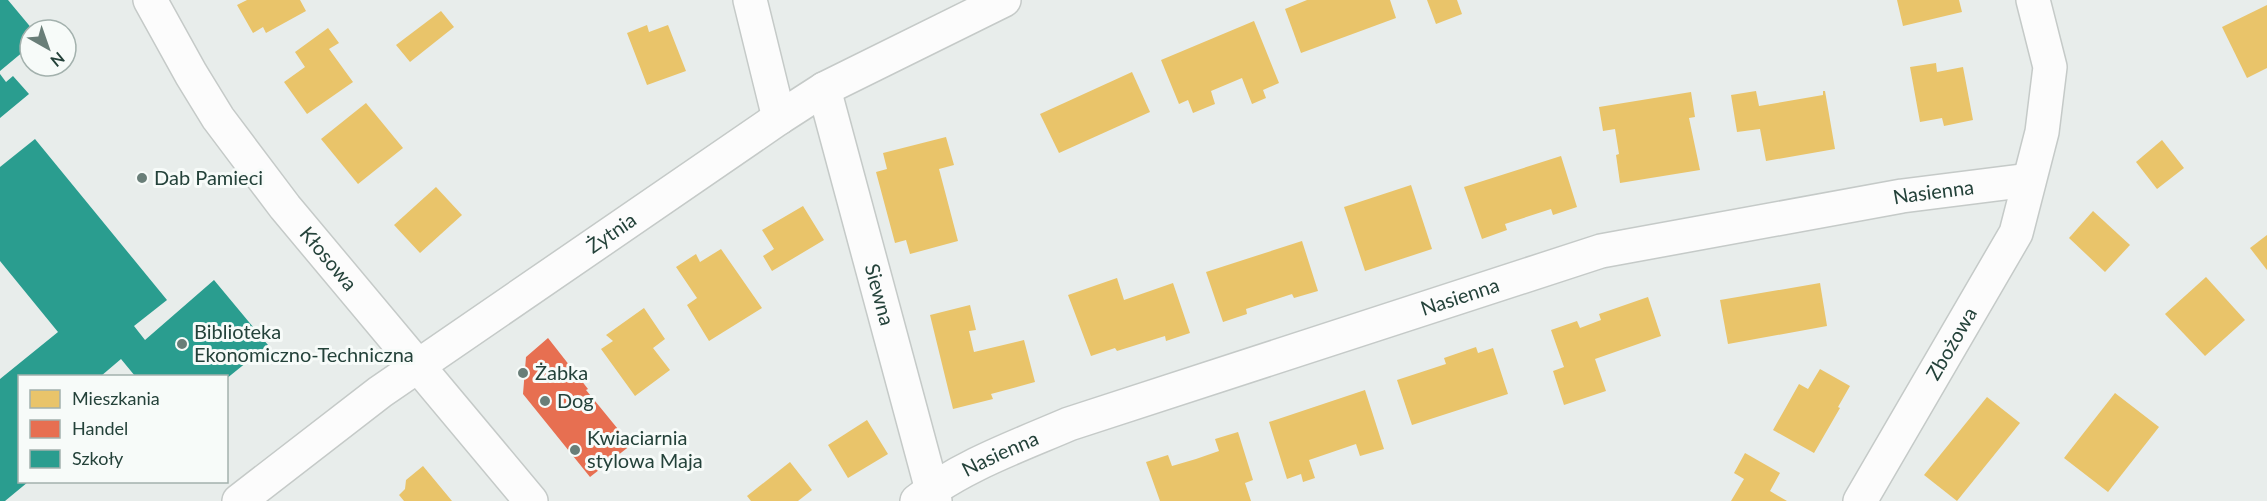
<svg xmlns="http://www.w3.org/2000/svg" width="2267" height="501" viewBox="0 0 2267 501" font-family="Lato,sans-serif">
  <rect width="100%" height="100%" fill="#e8edeb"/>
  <g fill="#e9c46a">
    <polygon points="247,0 300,0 306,11 266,33 263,27 253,33 237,5"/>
    <polygon points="1307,0 1390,0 1396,18 1301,53 1285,9"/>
    <polygon points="1427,0 1457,0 1462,14 1436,24"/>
    <polygon points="1897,0 1959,0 1962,12 1903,26"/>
    <polygon points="2267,5 2267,68 2247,78 2222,27"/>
    <polygon points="441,11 454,27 410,62 396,45"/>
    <polygon points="1254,21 1279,83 1263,90 1266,98 1252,104 1242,78 1211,91 1215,104 1193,113 1188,100 1179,104 1161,60"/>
    <polygon points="647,25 649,32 668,25 686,71 647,85 627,33"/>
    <polygon points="328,28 339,43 329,49 353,82 307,114 284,82 305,67 295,52"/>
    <polygon points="1936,63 1937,72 1963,67 1973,120 1944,126 1942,118 1920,122 1910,67"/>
    <polygon points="1132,72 1150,112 1059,153 1040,114"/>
    <polygon points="1756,91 1759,106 1823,95 1823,91 1825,91 1835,149 1766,161 1760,129 1737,132 1731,95"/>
    <polygon points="1691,92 1695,117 1689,118 1700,170 1620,183 1616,155 1619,154 1615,129 1603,131 1599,107"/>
    <polygon points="366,103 403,148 358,184 321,139"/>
    <polygon points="946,137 954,165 939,169 958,241 910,254 906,240 895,243 876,172 887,169 883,153"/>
    <polygon points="2162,140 2184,168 2157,189 2136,162"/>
    <polygon points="1561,156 1577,207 1553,215 1551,209 1505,224 1507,230 1482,239 1464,187"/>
    <polygon points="1411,185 1432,249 1365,271 1344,207"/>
    <polygon points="436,187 462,215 420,253 394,225"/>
    <polygon points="803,206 824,240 772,271 763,256 774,249 762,230"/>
    <polygon points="2093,211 2130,245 2105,272 2069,238"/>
    <polygon points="2267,235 2267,270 2250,248"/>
    <polygon points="1302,241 1318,291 1294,298 1292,294 1246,309 1247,314 1223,322 1206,272"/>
    <polygon points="721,249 762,308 709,341 687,305 697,298 676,267 696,254 700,262"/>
    <polygon points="2206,277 2245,320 2205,356 2165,314"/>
    <polygon points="1117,278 1124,300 1173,283 1190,333 1166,341 1165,336 1117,351 1115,348 1091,356 1068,295"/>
    <polygon points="1820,283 1827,326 1728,344 1720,300"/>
    <polygon points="1648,297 1661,336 1595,359 1606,391 1564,405 1553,371 1564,367 1551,330 1577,321 1580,328 1601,320 1599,314"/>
    <polygon points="970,305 976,330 969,331 974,352 1024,340 1035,382 991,394 993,399 953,409 930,315"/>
    <polygon points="644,308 665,339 653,348 670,370 635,396 601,349 613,341 606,335"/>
    <polygon points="1476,347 1478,353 1493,348 1508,394 1412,425 1397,380 1446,364 1444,358"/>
    <polygon points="1820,369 1850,386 1838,407 1840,408 1814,453 1773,430 1799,384 1808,389"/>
    <polygon points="1365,390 1384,449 1360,456 1356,444 1309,460 1315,478 1303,482 1301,474 1287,479 1269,422"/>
    <polygon points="2115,393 2159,427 2108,492 2064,458"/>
    <polygon points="1987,397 2020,423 1957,501 1924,475"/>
    <polygon points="867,420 888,454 848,478 828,445"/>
    <polygon points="1238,432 1253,480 1245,483 1251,501 1160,501 1146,462 1168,455 1172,466 1196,459 1219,451 1215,439"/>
    <polygon points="1745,453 1780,473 1770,491 1787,501 1731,501 1744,479 1734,473"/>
    <polygon points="790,462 812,490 798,501 751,501 747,496"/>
    <polygon points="423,466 452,501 404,501 399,495 405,489 406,480"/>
  </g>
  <polygon fill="#e76f51" points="548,338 588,389 586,390 631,445 590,477 523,394 526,357"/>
  <g fill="#2a9d8f">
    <polygon points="0,0 8,0 33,30 30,30 30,46 0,71"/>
    <polygon points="0,74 6,82 13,76 29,94 0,118"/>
    <polygon points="35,139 167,300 134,326 145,340 214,280 268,345 226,379 226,376 135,376 121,359 101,376 20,376 20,482 28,482 5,501 0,501 0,379 58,332 0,261 0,167"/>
  </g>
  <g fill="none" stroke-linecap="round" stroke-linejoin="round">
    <g stroke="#c5cac8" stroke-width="36">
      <g id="minor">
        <path id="s1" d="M150 0 191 74 218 118 285 207 531 501"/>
        <polyline points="750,0 779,118"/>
        <path id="s2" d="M824 89 935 501"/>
        <path id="s3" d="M239 501 380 392 779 118 824 89 1004 0"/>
        <path id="s4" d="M917 501C961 466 1018 446 1069 424L1601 251 1902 196 2029 180"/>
        <path id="s5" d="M1860 501 2016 233 2042 132 2050 67 2033 0"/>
      </g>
    </g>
    <use href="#minor" stroke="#fcfcfc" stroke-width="33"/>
  </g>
  <g fill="#697e78" stroke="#f7fbf9" stroke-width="2">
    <circle cx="142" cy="178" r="6"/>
    <circle cx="182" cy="344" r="6"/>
    <circle cx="523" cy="373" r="6"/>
    <circle cx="545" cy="401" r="6"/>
    <circle cx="575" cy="450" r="6"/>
  </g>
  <g text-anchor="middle" stroke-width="6" stroke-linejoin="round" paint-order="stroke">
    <g font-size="20" fill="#24423a" stroke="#f7fbf9" text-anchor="start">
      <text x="154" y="185">Dab Pamieci</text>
      <text x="194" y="339">Biblioteka<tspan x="194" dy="23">Ekonomiczno-Techniczna</tspan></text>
      <text x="535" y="380">Żabka</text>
      <text x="557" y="408">Dog</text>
      <text x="587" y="445">Kwiaciarnia<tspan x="587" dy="23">stylowa Maja</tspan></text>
    </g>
    <g font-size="20" fill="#24423a" stroke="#f7fbf9">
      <text dy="7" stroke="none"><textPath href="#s4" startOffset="1068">Nasienna</textPath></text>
      <text dy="7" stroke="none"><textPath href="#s3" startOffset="459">Żytnia</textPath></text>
      <text dy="7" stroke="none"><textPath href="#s1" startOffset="315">Kłosowa</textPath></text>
      <text dy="7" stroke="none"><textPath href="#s2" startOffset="213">Siewna</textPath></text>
      <text dy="7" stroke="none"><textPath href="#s4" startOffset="582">Nasienna</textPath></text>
      <text dy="7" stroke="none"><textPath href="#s5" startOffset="182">Zbożowa</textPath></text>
      <text dy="7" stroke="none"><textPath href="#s4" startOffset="96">Nasienna</textPath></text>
    </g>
  </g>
  <rect x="18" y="375" width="210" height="108" fill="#f7fbf9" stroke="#a3b1ad" stroke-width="1.5"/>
  <rect x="30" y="390" width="30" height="18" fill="#e9c46a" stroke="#a3b1ad" stroke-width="1.5"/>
  <text x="72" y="405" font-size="18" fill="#24423a">Mieszkania</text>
  <rect x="30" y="420" width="30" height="18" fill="#e76f51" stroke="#a3b1ad" stroke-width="1.5"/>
  <text x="72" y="435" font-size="18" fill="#24423a">Handel</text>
  <rect x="30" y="450" width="30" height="18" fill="#2a9d8f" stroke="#a3b1ad" stroke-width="1.5"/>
  <text x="72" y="465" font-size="18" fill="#24423a">Szkoły</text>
  <g transform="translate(48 48) rotate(140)"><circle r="28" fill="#f7fbf9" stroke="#a3b1ad" stroke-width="1.5"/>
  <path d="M0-4.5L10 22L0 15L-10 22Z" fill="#697e78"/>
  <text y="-9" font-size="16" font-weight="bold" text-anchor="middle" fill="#24423a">N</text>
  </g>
</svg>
